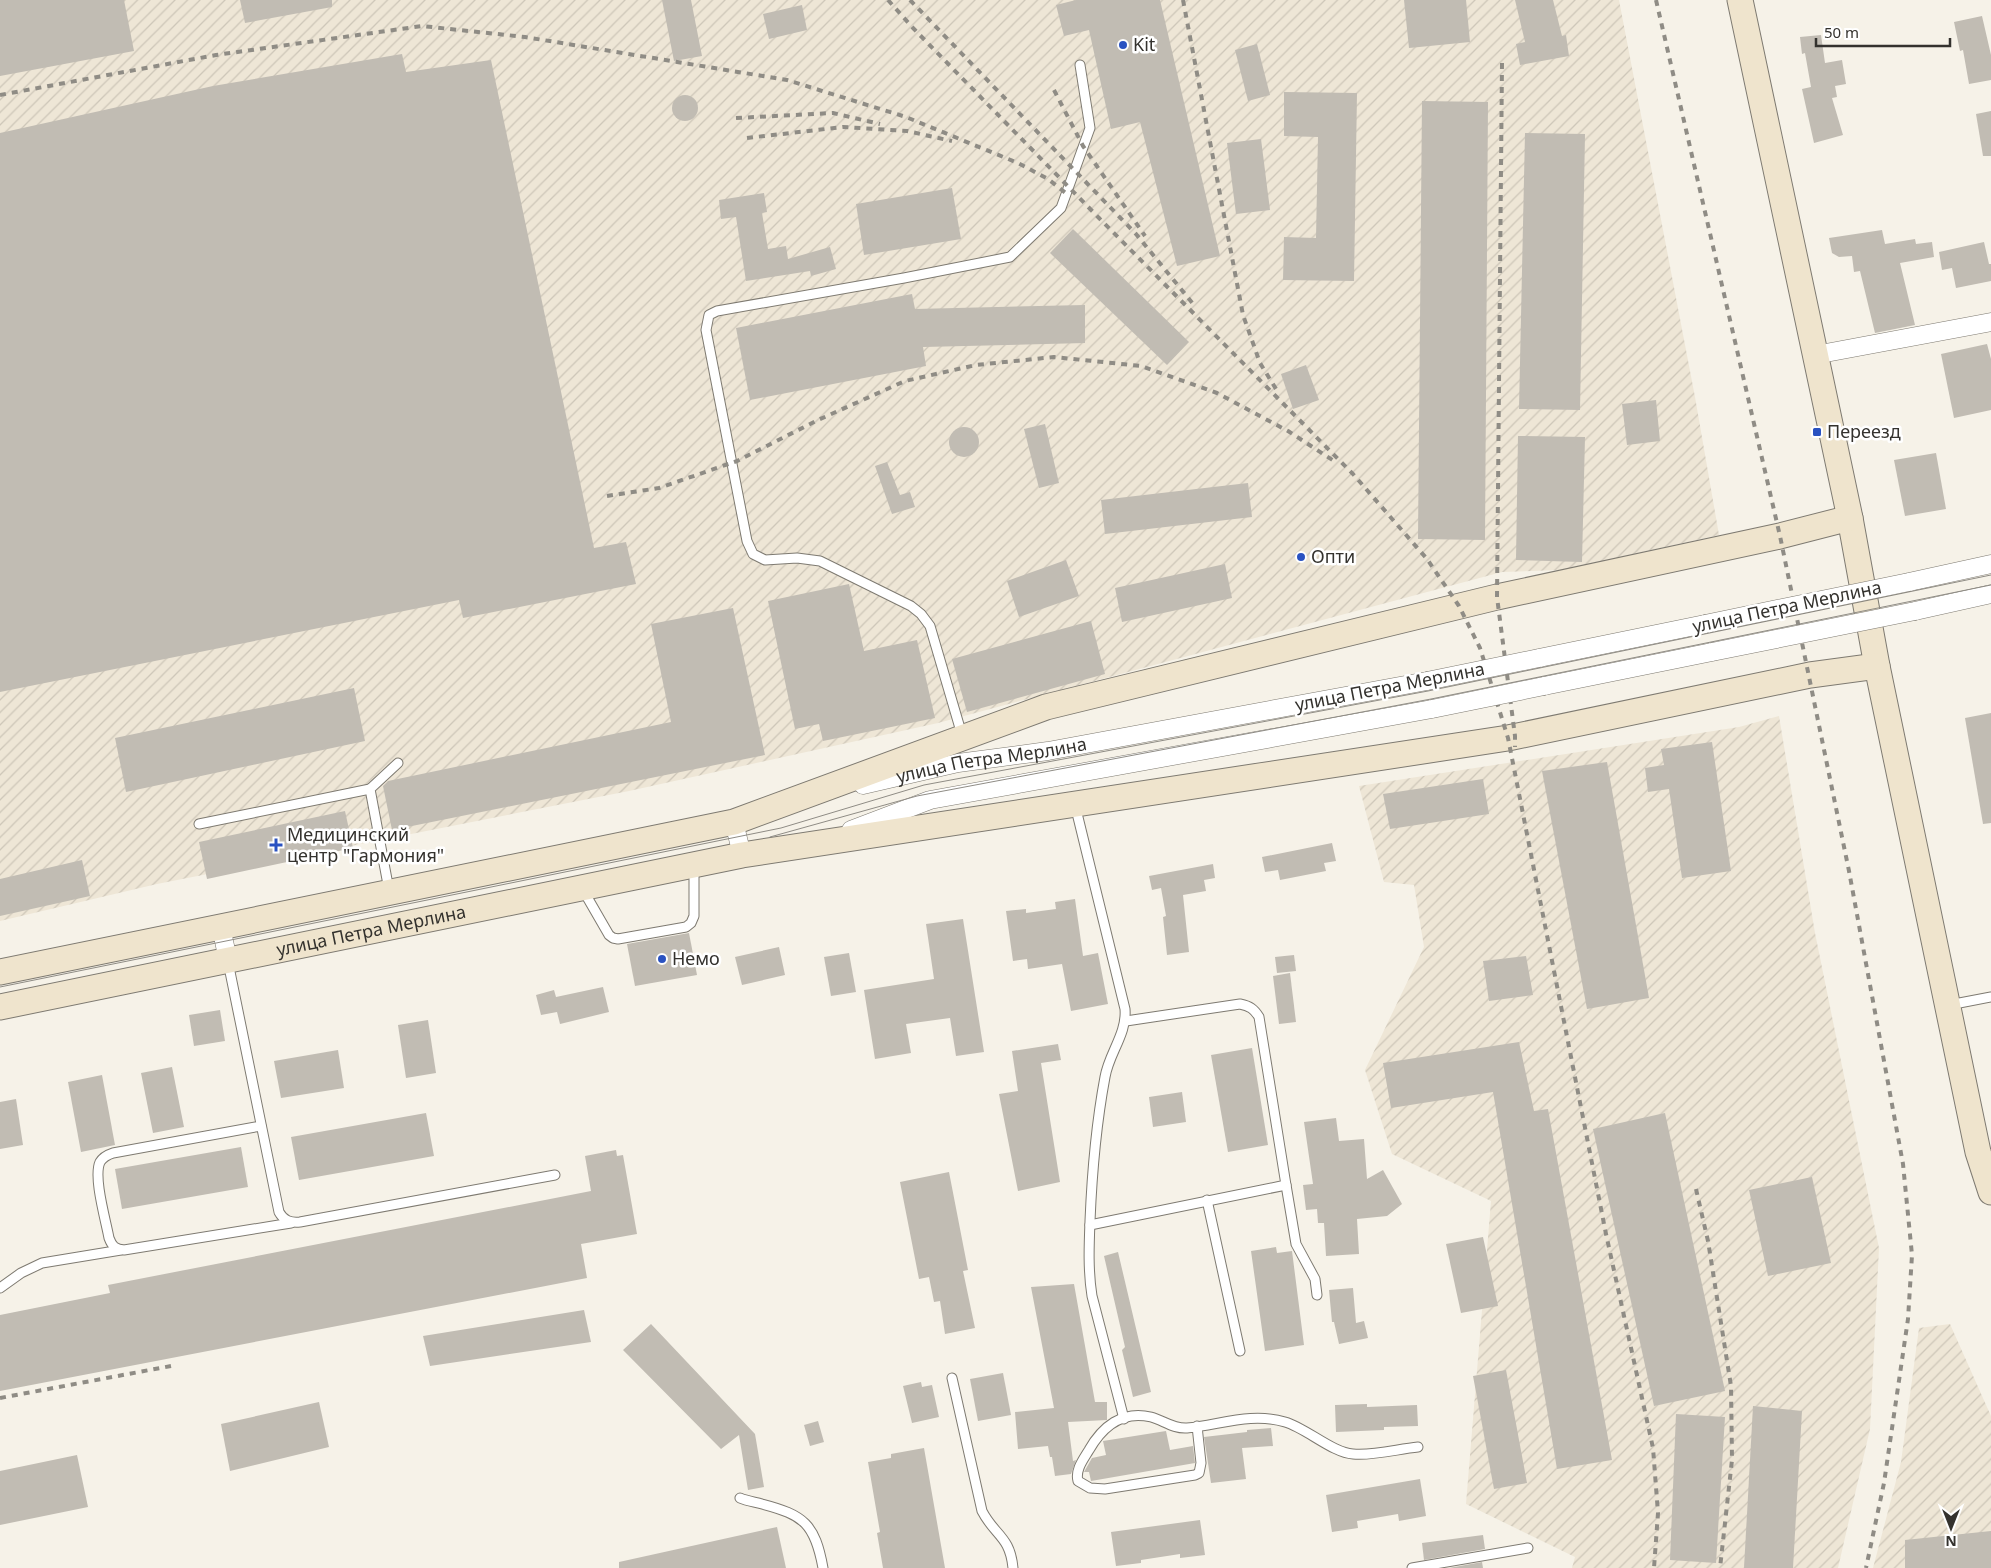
<svg xmlns="http://www.w3.org/2000/svg" width="1991" height="1568" viewBox="0 0 1991 1568" font-family="'Noto Sans',sans-serif">
  <defs>
    <pattern id="industrial-furrows" width="10" height="10" patternUnits="userSpaceOnUse" patternTransform="scale(1.25)"><rect width="10" height="10" fill="#eee6d6"/><path d="M-1 1l2-2M0 10L10 0M9 11l2-2" fill="none" stroke="#cdc6b8"/></pattern>
  </defs>
  <rect width="100%" height="100%" fill="#f6f2e8"/>
  <g fill="url(#industrial-furrows)">
    <polygon points="0,0 1619,0 1695,397 1719,535 1562,570 1502,572 938,723 629,791 157,884 0,921"/>
    <polygon points="1779,716 1815,933 1879,1248 1870,1429 1838,1568 1572,1568 1575,1557 1466,1504 1491,1201 1392,1154 1365,1070 1424,947 1414,885 1384,882 1359,786 1739,727"/>
    <polygon points="1950,1324 1991,1416 1991,1568 1873,1568 1901,1462 1919,1328"/>
  </g>
  <g fill="#c1bcb3">
    <polygon points="0,0 124,0 134,51 0,76"/>
    <polygon points="240,0 332,0 332,7 245,23"/>
    <polygon points="662,0 691,0 702,56 674,61"/>
    <polygon points="1076,0 1160,0 1220,256 1177,266 1140,122 1111,129 1089,30 1064,36 1056,5"/>
    <polygon points="1404,0 1466,0 1470,42 1409,48"/>
    <polygon points="1515,0 1553,0 1562,36 1566,35 1569,56 1520,65 1516,44 1525,42"/>
    <polygon points="802,5 807,30 769,39 763,14"/>
    <polygon points="1982,16 1991,55 1991,80 1969,84 1963,50 1960,51 1954,22"/>
    <polygon points="1821,35 1825,63 1842,60 1846,84 1835,86 1837,97 1832,98 1843,135 1814,143 1802,89 1811,87 1805,53 1802,54 1800,37"/>
    <polygon points="1257,44 1270,95 1248,101 1235,50"/>
    <polygon points="402,54 406,72 491,60 594,548 626,542 636,584 463,618 459,600 0,692 0,133 213,86"/>
    <polygon points="1284,92 1357,93 1354,281 1283,280 1284,237 1316,238 1318,137 1284,136"/>
    <circle cx="685" cy="108" r="13"/>
    <polygon points="1422,101 1488,102 1485,540 1418,539"/>
    <polygon points="1991,111 1991,156 1983,156 1976,114"/>
    <polygon points="1525,133 1585,134 1580,410 1519,409"/>
    <polygon points="1261,139 1270,210 1236,214 1227,143"/>
    <polygon points="952,188 961,239 864,255 856,204"/>
    <polygon points="764,193 767,212 762,213 768,249 786,246 788,259 830,247 836,269 811,276 810,271 746,281 736,217 721,219 719,200"/>
    <polygon points="1073,229 1189,342 1167,365 1050,253"/>
    <polygon points="1882,230 1885,244 1915,239 1916,244 1932,242 1934,257 1900,263 1915,325 1875,333 1860,271 1854,272 1852,256 1839,257 1832,253 1829,238"/>
    <polygon points="1984,242 1989,264 1991,264 1991,281 1956,288 1952,268 1942,270 1939,252"/>
    <polygon points="912,294 915,309 1085,305 1085,343 923,347 926,366 750,400 736,328"/>
    <polygon points="1987,344 1991,359 1991,410 1954,418 1941,354"/>
    <polygon points="1306,365 1319,400 1293,409 1281,374"/>
    <polygon points="1656,400 1660,441 1627,445 1622,404"/>
    <polygon points="1045,424 1059,483 1039,488 1024,429"/>
    <circle cx="964" cy="442" r="15"/>
    <polygon points="1518,436 1585,437 1582,562 1516,560"/>
    <polygon points="1936,453 1946,509 1905,516 1894,460"/>
    <polygon points="887,462 900,495 910,492 915,507 892,514 875,466"/>
    <polygon points="1248,483 1252,517 1105,534 1101,500"/>
    <polygon points="1066,560 1079,596 1019,617 1007,581"/>
    <polygon points="1225,564 1232,598 1122,622 1115,588"/>
    <polygon points="849,584 864,651 917,640 935,718 823,741 819,724 795,729 768,601"/>
    <polygon points="733,608 765,755 392,830 383,786 388,781 671,722 651,624"/>
    <polygon points="1091,621 1105,674 967,712 952,659"/>
    <polygon points="354,688 365,741 126,792 115,738"/>
    <polygon points="1991,713 1991,823 1983,824 1965,718"/>
    <polygon points="1712,742 1731,871 1682,878 1669,789 1648,792 1645,768 1664,765 1661,749"/>
    <polygon points="1607,762 1649,998 1587,1009 1542,771"/>
    <polygon points="1483,779 1489,814 1390,829 1383,794"/>
    <polygon points="345,811 353,848 207,879 199,842"/>
    <polygon points="1332,843 1336,861 1324,863 1326,871 1280,880 1278,870 1265,872 1262,857"/>
    <polygon points="82,860 90,896 0,916 0,879"/>
    <polygon points="1213,864 1215,878 1204,880 1206,891 1183,895 1189,952 1167,955 1163,917 1166,916 1161,888 1152,890 1149,876"/>
    <polygon points="1075,899 1083,956 1098,953 1108,1004 1071,1011 1062,964 1028,969 1027,959 1013,961 1006,911 1026,909 1026,913 1056,909 1055,902"/>
    <polygon points="963,919 984,1052 956,1056 950,1018 906,1024 911,1053 875,1059 864,990 934,979 926,924"/>
    <polygon points="689,933 697,975 635,986 627,944"/>
    <polygon points="779,947 785,975 742,985 735,957"/>
    <polygon points="849,953 856,992 831,996 824,957"/>
    <polygon points="1294,955 1296,971 1277,973 1275,957"/>
    <polygon points="1526,956 1533,995 1489,1001 1483,961"/>
    <polygon points="1290,973 1296,1022 1279,1024 1273,976"/>
    <polygon points="603,987 609,1012 560,1024 557,1012 541,1015 536,995 554,990 556,997"/>
    <polygon points="220,1010 225,1041 194,1046 189,1015"/>
    <polygon points="428,1020 436,1073 406,1078 398,1025"/>
    <polygon points="1519,1042 1534,1111 1548,1109 1612,1460 1557,1469 1493,1092 1391,1108 1383,1063"/>
    <polygon points="1058,1044 1061,1060 1041,1063 1060,1182 1018,1191 999,1094 1018,1091 1012,1051"/>
    <polygon points="1252,1048 1268,1145 1228,1152 1211,1055"/>
    <polygon points="338,1050 344,1088 281,1098 274,1061"/>
    <polygon points="172,1067 184,1127 153,1133 141,1073"/>
    <polygon points="102,1075 115,1145 81,1152 68,1082"/>
    <polygon points="1182,1092 1186,1122 1153,1127 1149,1097"/>
    <polygon points="16,1099 23,1145 0,1149 0,1102"/>
    <polygon points="426,1113 434,1156 299,1180 291,1137"/>
    <polygon points="1665,1113 1725,1391 1654,1406 1593,1129"/>
    <polygon points="1336,1118 1339,1141 1364,1139 1367,1179 1383,1170 1402,1204 1387,1216 1357,1219 1359,1254 1326,1256 1324,1223 1318,1223 1317,1209 1306,1210 1303,1185 1313,1184 1304,1122"/>
    <polygon points="241,1147 248,1187 122,1209 115,1169"/>
    <polygon points="616,1150 617,1156 623,1155 637,1234 581,1244 587,1278 0,1391 0,1315 110,1293 108,1285 591,1191 585,1156"/>
    <polygon points="949,1172 968,1270 963,1271 975,1328 945,1334 940,1301 934,1302 929,1277 919,1279 900,1182"/>
    <polygon points="1812,1177 1831,1263 1768,1276 1749,1190"/>
    <polygon points="1483,1237 1498,1306 1461,1313 1446,1244"/>
    <polygon points="1276,1247 1277,1253 1292,1251 1304,1345 1265,1351 1251,1251"/>
    <polygon points="1118,1252 1151,1392 1133,1397 1122,1350 1125,1347 1104,1256"/>
    <polygon points="1074,1284 1095,1402 1107,1402 1107,1420 1068,1422 1073,1461 1076,1460 1071,1474 1055,1476 1052,1457 1050,1457 1048,1446 1018,1449 1015,1412 1054,1408 1031,1287"/>
    <polygon points="1353,1288 1356,1323 1364,1321 1368,1338 1339,1344 1334,1322 1332,1322 1329,1290"/>
    <polygon points="584,1310 591,1342 430,1366 423,1336"/>
    <polygon points="651,1324 755,1434 764,1487 748,1490 739,1435 721,1449 623,1350"/>
    <polygon points="1506,1370 1527,1483 1494,1489 1473,1376"/>
    <polygon points="1003,1373 1011,1415 978,1421 970,1379"/>
    <polygon points="921,1382 922,1387 932,1385 939,1417 912,1423 903,1386"/>
    <polygon points="319,1402 329,1447 230,1471 221,1424"/>
    <polygon points="1367,1404 1367,1407 1417,1405 1418,1426 1384,1427 1384,1430 1336,1432 1335,1405"/>
    <polygon points="1753,1406 1802,1411 1793,1568 1744,1568"/>
    <polygon points="1676,1414 1725,1417 1716,1563 1670,1560"/>
    <polygon points="818,1421 824,1442 810,1446 804,1425"/>
    <polygon points="1271,1428 1273,1446 1242,1448 1246,1479 1211,1483 1204,1437 1247,1432 1247,1430"/>
    <polygon points="1166,1431 1170,1450 1193,1446 1195,1463 1091,1481 1089,1472 1084,1472 1092,1458 1106,1455 1103,1441"/>
    <polygon points="924,1448 945,1568 883,1568 877,1533 880,1532 868,1462 891,1458 891,1454"/>
    <polygon points="77,1455 88,1507 0,1525 0,1471"/>
    <polygon points="1420,1479 1426,1516 1399,1521 1398,1514 1357,1521 1358,1528 1332,1532 1326,1495"/>
    <polygon points="1200,1520 1205,1555 1180,1558 1180,1554 1141,1560 1141,1563 1116,1566 1111,1532"/>
    <polygon points="777,1527 786,1568 619,1568 619,1562"/>
    <polygon points="1991,1531 1991,1568 1905,1568 1905,1540"/>
    <polygon points="1483,1535 1485,1549 1424,1560 1422,1543"/>
    <polygon points="1482,1562 1483,1568 1449,1568"/>
  </g>
  <g fill="none" stroke-linecap="round" stroke-linejoin="round">
    <g stroke="#7e7a71" stroke-width="11">
      <g id="service">
        <polyline points="962,735 930,626 921,614 911,606 820,561 797,558 765,560 753,554 747,541 706,330 709,315 717,311 904,278 1010,257 1061,208 1090,128 1080,65"/>
        <path d="M1075 805 1125 1009C1127 1034 1109 1053 1105 1077 1096 1125 1092 1172 1090 1221 1089 1246 1088 1271 1092 1296L1124 1419"/>
        <polyline points="199,824 370,789"/>
        <polyline points="389,890 370,789 398,763"/>
        <polyline points="583,890 609,935 613,938 618,939 686,927 691,923 694,916 694,866"/>
        <path d="M228 962 279 1212C284 1221 291 1223 300 1222L555 1175"/>
        <polyline points="1949,1005 1991,997"/>
        <path d="M261 1126 113 1153C107 1155 103 1157 100 1162 93 1177 106 1221 109 1238 112 1246 115 1249 124 1250L291 1223"/>
        <polyline points="1286,1185 1296,1244 1315,1279 1317,1295"/>
        <polyline points="1207,1200 1240,1351"/>
        <path d="M1090 1225 1286 1185 1259 1017C1254 1009 1250 1006 1240 1004L1126 1021"/>
        <polyline points="0,1288 21,1273 42,1263 121,1250"/>
        <path d="M952 1378 982 1511C995 1536 1010 1536 1013 1568"/>
        <path d="M1197 1426 1201 1463 1199 1473 1195 1475 1105 1489 1090 1488 1078 1481C1075 1470 1083 1460 1089 1450 1102 1427 1122 1410 1151 1417 1163 1420 1173 1429 1187 1428 1220 1425 1251 1412 1285 1422 1306 1428 1333 1453 1353 1454 1373 1456 1398 1449 1418 1447"/>
        <path d="M740 1498C747 1501 755 1502 762 1504 804 1515 815 1524 823 1568"/>
        <polyline points="1412,1568 1528,1548"/>
      </g>
    </g>
    <g stroke="#7e7a71" stroke-width="19">
      <g id="minor">
        <polyline points="1815,355 1991,322"/>
        <polyline points="1909,582 1991,564"/>
        <polyline points="1915,611 1991,594"/>
        <polyline points="1539,658 1705,624"/>
        <polyline points="1544,686 1712,652"/>
        <path id="s1" d="M863 785 958 763 1048 751 1427 681"/>
        <polyline points="734,822 742,855"/>
        <polyline points="851,830 930,800 1432,709"/>
        <polyline points="221,927 228,960"/>
      </g>
    </g>
    <g stroke="#7e7a71" stroke-width="27">
      <g id="secondary">
        <polyline points="1740,0 1850,518 1877,666 1978,1152 1991,1192"/>
        <polyline points="0,972 734,822 1046,707 1497,597 1780,536 1850,518"/>
        <path id="s2" d="M0 1007 742 855 1508 738 1810 675 1877 666"/>
      </g>
    </g>
    <use href="#service" stroke="#fff" stroke-width="9"/>
    <use href="#minor" stroke="#fff" stroke-width="18"/>
    <use href="#secondary" stroke="#efe4cd" stroke-width="25"/>
    <g stroke="#8f8c85" stroke-width="1">
      <polyline points="770,837 917,796 1431,699 1991,585"/>
      <polyline points="0,987 781,828 924,785 1428,691 1991,575"/>
    </g>
    <g stroke="#8f8c85" stroke-width="4" stroke-dasharray="6 6" stroke-linecap="butt">
      <polyline points="888,0 913,28 1099,218 1353,474 1427,559 1459,606 1480,648 1508,738 1606,1234 1653,1448 1658,1513 1654,1568"/>
      <polyline points="910,0 1136,234 1194,305"/>
      <polyline points="1183,0 1243,315 1260,363 1276,389"/>
      <polyline points="1656,0 1780,536 1849,871 1903,1164 1912,1255 1908,1319 1884,1483 1866,1568"/>
      <polyline points="1502,63 1497,597 1515,736 1515,747"/>
      <polyline points="1054,90 1083,146 1145,236"/>
      <polyline points="0,95 216,55 422,26 525,37 787,80 906,117 1018,163 1048,179 1067,194"/>
      <polyline points="736,118 833,113 880,124"/>
      <polyline points="747,138 843,127 907,131 952,141"/>
      <polyline points="607,496 659,488 737,461 818,420 905,381 976,365 1054,357 1141,366 1217,393 1288,431 1334,461"/>
      <polyline points="1696,1189 1708,1241 1731,1386 1732,1460 1720,1568"/>
      <polyline points="0,1398 171,1366"/>
    </g>
    <g stroke="#7e7a71" stroke-width="19" stroke-linecap="butt">
      <g id="minor-bridge">
        <polyline points="1705,624 1909,582"/>
        <polyline points="1712,652 1915,611"/>
        <polyline points="1427,681 1539,658"/>
        <polyline points="1432,709 1544,686"/>
      </g>
    </g>
    <use href="#minor-bridge" stroke="#fff" stroke-width="18"/>
  </g>
  <g fill="#2a52c1" stroke="#fff" stroke-width="2">
    <circle cx="1123" cy="45" r="5"/>
    <rect x="1812" y="427" width="10" height="10" rx="2.5"/>
    <circle cx="1301" cy="557" r="5"/>
    <path d="M273.5 837.5h5v5h5v5h-5v5h-5v-5h-5v-5h5z"/>
    <circle cx="662" cy="959" r="5"/>
  </g>
  <g text-anchor="middle" stroke-width="5" stroke-linejoin="round" paint-order="stroke">
    <g font-size="18" fill="#34322e" stroke="#fff" text-anchor="start">
      <text x="1133" y="51">Kit</text>
      <text x="1827" y="438">Переезд</text>
      <text x="1311" y="563">Опти</text>
      <text x="287" y="841">Медицинский<tspan x="287" dy="21">центр "Гармония"</tspan></text>
      <text x="672" y="965">Немо</text>
    </g>
    <g font-size="18" fill="#34322e" stroke="#fff">
      <text transform="translate(1787 607) rotate(-12)" y="6">улица Петра Мерлина</text>
      <text transform="translate(1390 687) rotate(-11)" y="6">улица Петра Мерлина</text>
      <text dy="6" stroke="none"><textPath href="#s1" startOffset="131">улица Петра Мерлина</textPath></text>
      <text dy="6" stroke="none"><textPath href="#s2" startOffset="379">улица Петра Мерлина</textPath></text>
    </g>
  </g>
  <g transform="translate(1951 1528) rotate(180)" stroke="#ffffff" stroke-width="4" paint-order="stroke">
  <path d="M0-4L9 19L0 12L-9 19Z" fill="#34322e"/>
  <text y="-8" font-size="14" font-weight="bold" text-anchor="middle" fill="#34322e">N</text>
  </g>
  <path d="M1816 38v8h134v-8" fill="none" stroke="#34322e" stroke-width="2.5"/>
  <text x="1824" y="38" font-size="15" fill="#34322e" stroke="#ffffff" stroke-width="4" paint-order="stroke">50 m</text>
</svg>
